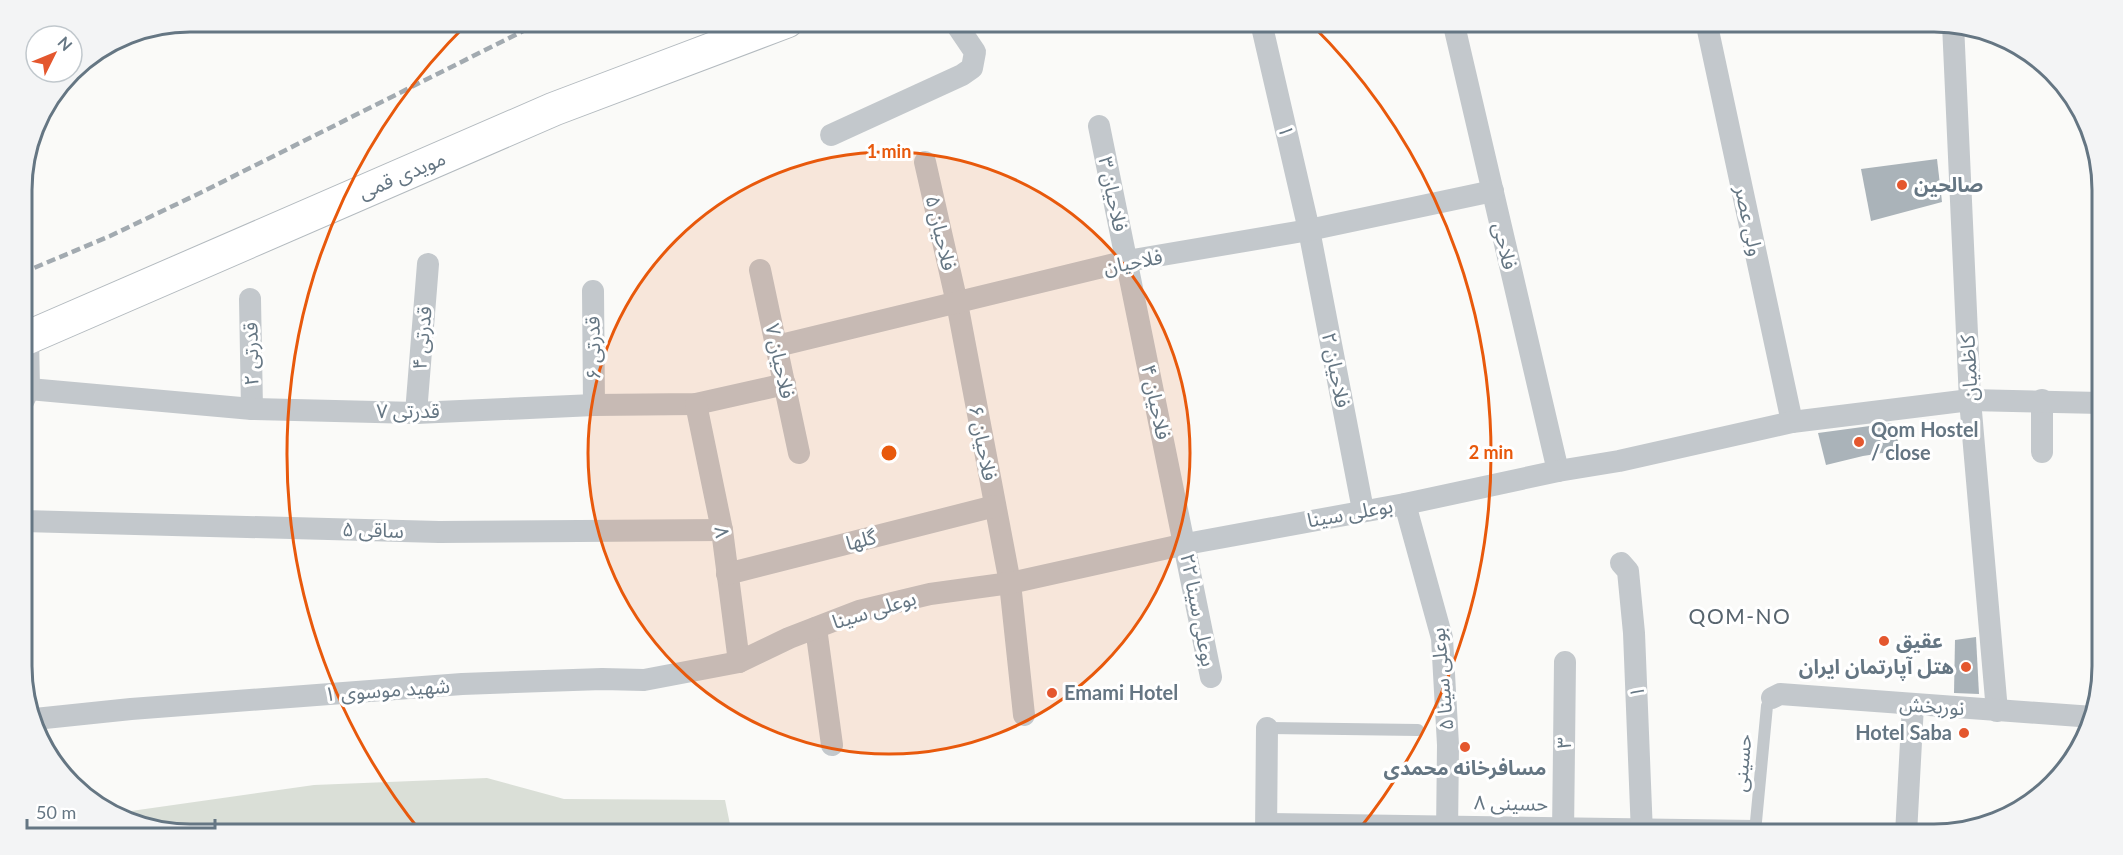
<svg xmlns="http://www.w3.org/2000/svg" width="2123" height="855" viewBox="0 0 2123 855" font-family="Lato,'Noto Sans Arabic',sans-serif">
  <rect width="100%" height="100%" fill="#fafaf8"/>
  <polygon fill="#dadfd7" points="487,778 564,799 725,800 732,834 190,834 135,825 117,813 314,785"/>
  <g fill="#aab3b9">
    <polygon points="1937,159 1942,202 1871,221 1861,169"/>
    <polygon points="1892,423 1901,450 1863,456 1826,465 1818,433"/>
    <polygon points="1976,637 1979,694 1954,693 1955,640"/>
  </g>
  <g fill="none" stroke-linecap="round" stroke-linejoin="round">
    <g stroke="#b3babf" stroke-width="35">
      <polyline id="secondary" points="22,340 554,109 787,21"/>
    </g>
    <g stroke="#c3c8cc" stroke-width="12">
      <polyline points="1267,728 1418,730"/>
      <polyline points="1266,819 1755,826"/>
      <polyline points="1755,832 1767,706 1772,698"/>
    </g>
    <g stroke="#c3c8cc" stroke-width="22">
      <polyline points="1453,21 1558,471"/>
      <polyline points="1706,21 1792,422"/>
      <polyline points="1953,24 1970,400 1997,711"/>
      <polyline points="1263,31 1309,230 1363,510"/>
      <polyline points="1099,126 1211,677"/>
      <polyline points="831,135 962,75 972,68 975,52 954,21"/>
      <polyline points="925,162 957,303 1010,583 1024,715"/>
      <polyline points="760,270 799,453"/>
      <polyline points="593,291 594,405"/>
      <polyline points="250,299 252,409"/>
      <polyline points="777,346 1127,261 1309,230 1493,191"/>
      <polyline points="29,389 252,409 416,413 594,405 696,404 785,384"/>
      <polyline points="2042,400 2042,452"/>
      <polyline points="23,402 29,389 28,338"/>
      <polyline points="696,404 722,530 739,662"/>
      <polyline points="416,413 428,264"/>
      <polyline points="1405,504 1442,638 1448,745 1447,834"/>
      <polyline points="23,521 439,532 722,530"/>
      <polyline points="1621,563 1628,571 1634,633 1642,834"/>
      <polyline points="727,574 995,506"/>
      <polyline points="816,628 832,745"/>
      <polyline points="1772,698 1780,694 2093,717"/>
      <polyline points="35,719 131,709 462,684 602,679 644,680 739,662 789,638 859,611 930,594 1010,583 1186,544 1405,504 1558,471 1619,461 1792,422 1970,400 2101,403"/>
      <polyline points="1266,834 1267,728"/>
      <polyline points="1563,834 1565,662"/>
      <polyline points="1906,834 1913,705"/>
    </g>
    <use href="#secondary" stroke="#fff" stroke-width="33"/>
    <polyline stroke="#a2aab0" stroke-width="4.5" stroke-dasharray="9 4.5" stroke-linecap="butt" points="22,273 110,236 200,193 543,21"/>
  </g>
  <circle cx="889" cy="453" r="301" fill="#e8590c" fill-opacity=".12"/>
  <g fill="none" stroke="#e8590c" stroke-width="3">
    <circle cx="889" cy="453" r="301"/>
    <path d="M421 832A602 602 0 0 1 467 24M1311 24A602 602 0 0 1 1357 832"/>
  </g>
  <g fill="#e4572e" stroke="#fff" stroke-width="2">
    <circle cx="1902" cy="185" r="6"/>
    <circle cx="1859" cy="442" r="6"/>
    <circle cx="1884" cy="641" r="6"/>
    <circle cx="1966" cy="667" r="6"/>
    <circle cx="1052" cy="693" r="6"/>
    <circle cx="1964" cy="733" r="6"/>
    <circle cx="1465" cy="747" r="6"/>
  </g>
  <g text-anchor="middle" stroke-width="6" stroke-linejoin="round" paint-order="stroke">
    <g font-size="20" fill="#657683" stroke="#fff">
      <text transform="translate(1286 131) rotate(77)" y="7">۱</text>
      <text transform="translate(402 175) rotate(-23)" y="7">مویدی قمی</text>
      <text transform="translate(1113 194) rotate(78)" y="7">فلاحیان ۳</text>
      <text transform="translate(1749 221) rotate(78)" y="7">ولی عصر</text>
      <text transform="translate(941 233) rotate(77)" y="7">فلاحیان ۵</text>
      <text transform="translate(1505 246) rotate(77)" y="7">فلاحی</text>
      <text transform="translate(1133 262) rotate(-11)" y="7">فلاحیان</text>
      <text transform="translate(422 338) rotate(-85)" y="7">قدرتی ۴</text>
      <text transform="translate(593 348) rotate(-91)" y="7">قدرتی ۶</text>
      <text transform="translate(251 354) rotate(-91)" y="7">قدرتی ۲</text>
      <text transform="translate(780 361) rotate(78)" y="7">فلاحیان ۷</text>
      <text transform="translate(1969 368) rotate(-93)" y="7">کاظمیان</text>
      <text transform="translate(1336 370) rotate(79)" y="7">فلاحیان ۲</text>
      <text transform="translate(1156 402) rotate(78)" y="7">فلاحیان ۴</text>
      <text x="408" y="418">قدرتی ۷</text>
      <text transform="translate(983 443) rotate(79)" y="7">فلاحیان ۶</text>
      <text transform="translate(1350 513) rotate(-10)" y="7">بوعلی سینا</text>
      <text transform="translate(373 530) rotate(2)" y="7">ساقی ۵</text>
      <text transform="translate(722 532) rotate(81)" y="7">۸</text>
      <text transform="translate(861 540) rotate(-14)" y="7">گلها</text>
      <text transform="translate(874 610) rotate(-17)" y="7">بوعلی سینا</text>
      <text transform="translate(1198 610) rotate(79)" y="7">بوعلی سینا ۲۲</text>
      <text transform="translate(1442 679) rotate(-95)" y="7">بوعلی سینا ۵</text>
      <text transform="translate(387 690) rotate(-4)" y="7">شهید موسوی ۱</text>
      <text transform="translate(1637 692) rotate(-93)" y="7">۱</text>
      <text transform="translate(1932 706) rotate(4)" y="7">نوربخش</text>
      <text transform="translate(1564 743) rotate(-89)" y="7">۳</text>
      <text transform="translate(1742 763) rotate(-85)" y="7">حسینی</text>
      <text transform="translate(1511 803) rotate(1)" y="7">حسینی ۸</text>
    </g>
    <g font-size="20" font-weight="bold" fill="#657683" stroke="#fff" text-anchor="start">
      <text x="1914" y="192">صالحین</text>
      <text x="1871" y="437">Qom Hostel<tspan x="1871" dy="23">/ close</tspan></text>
      <text x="1896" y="648">عقیق</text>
      <text x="1954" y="674" text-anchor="end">هتل آپارتمان ایران</text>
      <text x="1064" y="700">Emami Hotel</text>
      <text x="1952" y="740" text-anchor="end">Hotel Saba</text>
      <text x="1465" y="775" text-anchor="middle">مسافرخانه محمدی</text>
    </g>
    <g font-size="21" letter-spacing="1.5" fill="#57646e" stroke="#fff">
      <text x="1740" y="624">QOM-NO</text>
    </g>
  </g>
  <path d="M0 0H2123V855H0ZM190 32H1934A158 158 0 0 1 2092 190V666A158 158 0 0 1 1934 824H190A158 158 0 0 1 32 666V190A158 158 0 0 1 190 32Z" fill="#f3f4f5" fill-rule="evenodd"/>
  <path fill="none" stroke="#657683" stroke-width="3" d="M190 32H1934A158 158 0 0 1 2092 190V666A158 158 0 0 1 1934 824H190A158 158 0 0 1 32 666V190A158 158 0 0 1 190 32Z"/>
  <circle cx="889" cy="453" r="9" fill="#e8590c" stroke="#fff" stroke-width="3"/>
  <g font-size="18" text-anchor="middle" font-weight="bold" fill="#e8590c" stroke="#fff" stroke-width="6" stroke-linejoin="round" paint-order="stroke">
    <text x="889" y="158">1 min</text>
    <text x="1491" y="459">2 min</text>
  </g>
  <g transform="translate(54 54) rotate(47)"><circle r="28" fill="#ffffff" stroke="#c1c8cd" stroke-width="1.5"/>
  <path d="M0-4.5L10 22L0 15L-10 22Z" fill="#e4572e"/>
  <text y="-9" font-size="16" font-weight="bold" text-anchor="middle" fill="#657683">N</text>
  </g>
  <path d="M27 819v9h188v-9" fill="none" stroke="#657683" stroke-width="3"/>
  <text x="36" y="819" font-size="18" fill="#657683" stroke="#ffffff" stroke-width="4.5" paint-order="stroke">50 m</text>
</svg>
